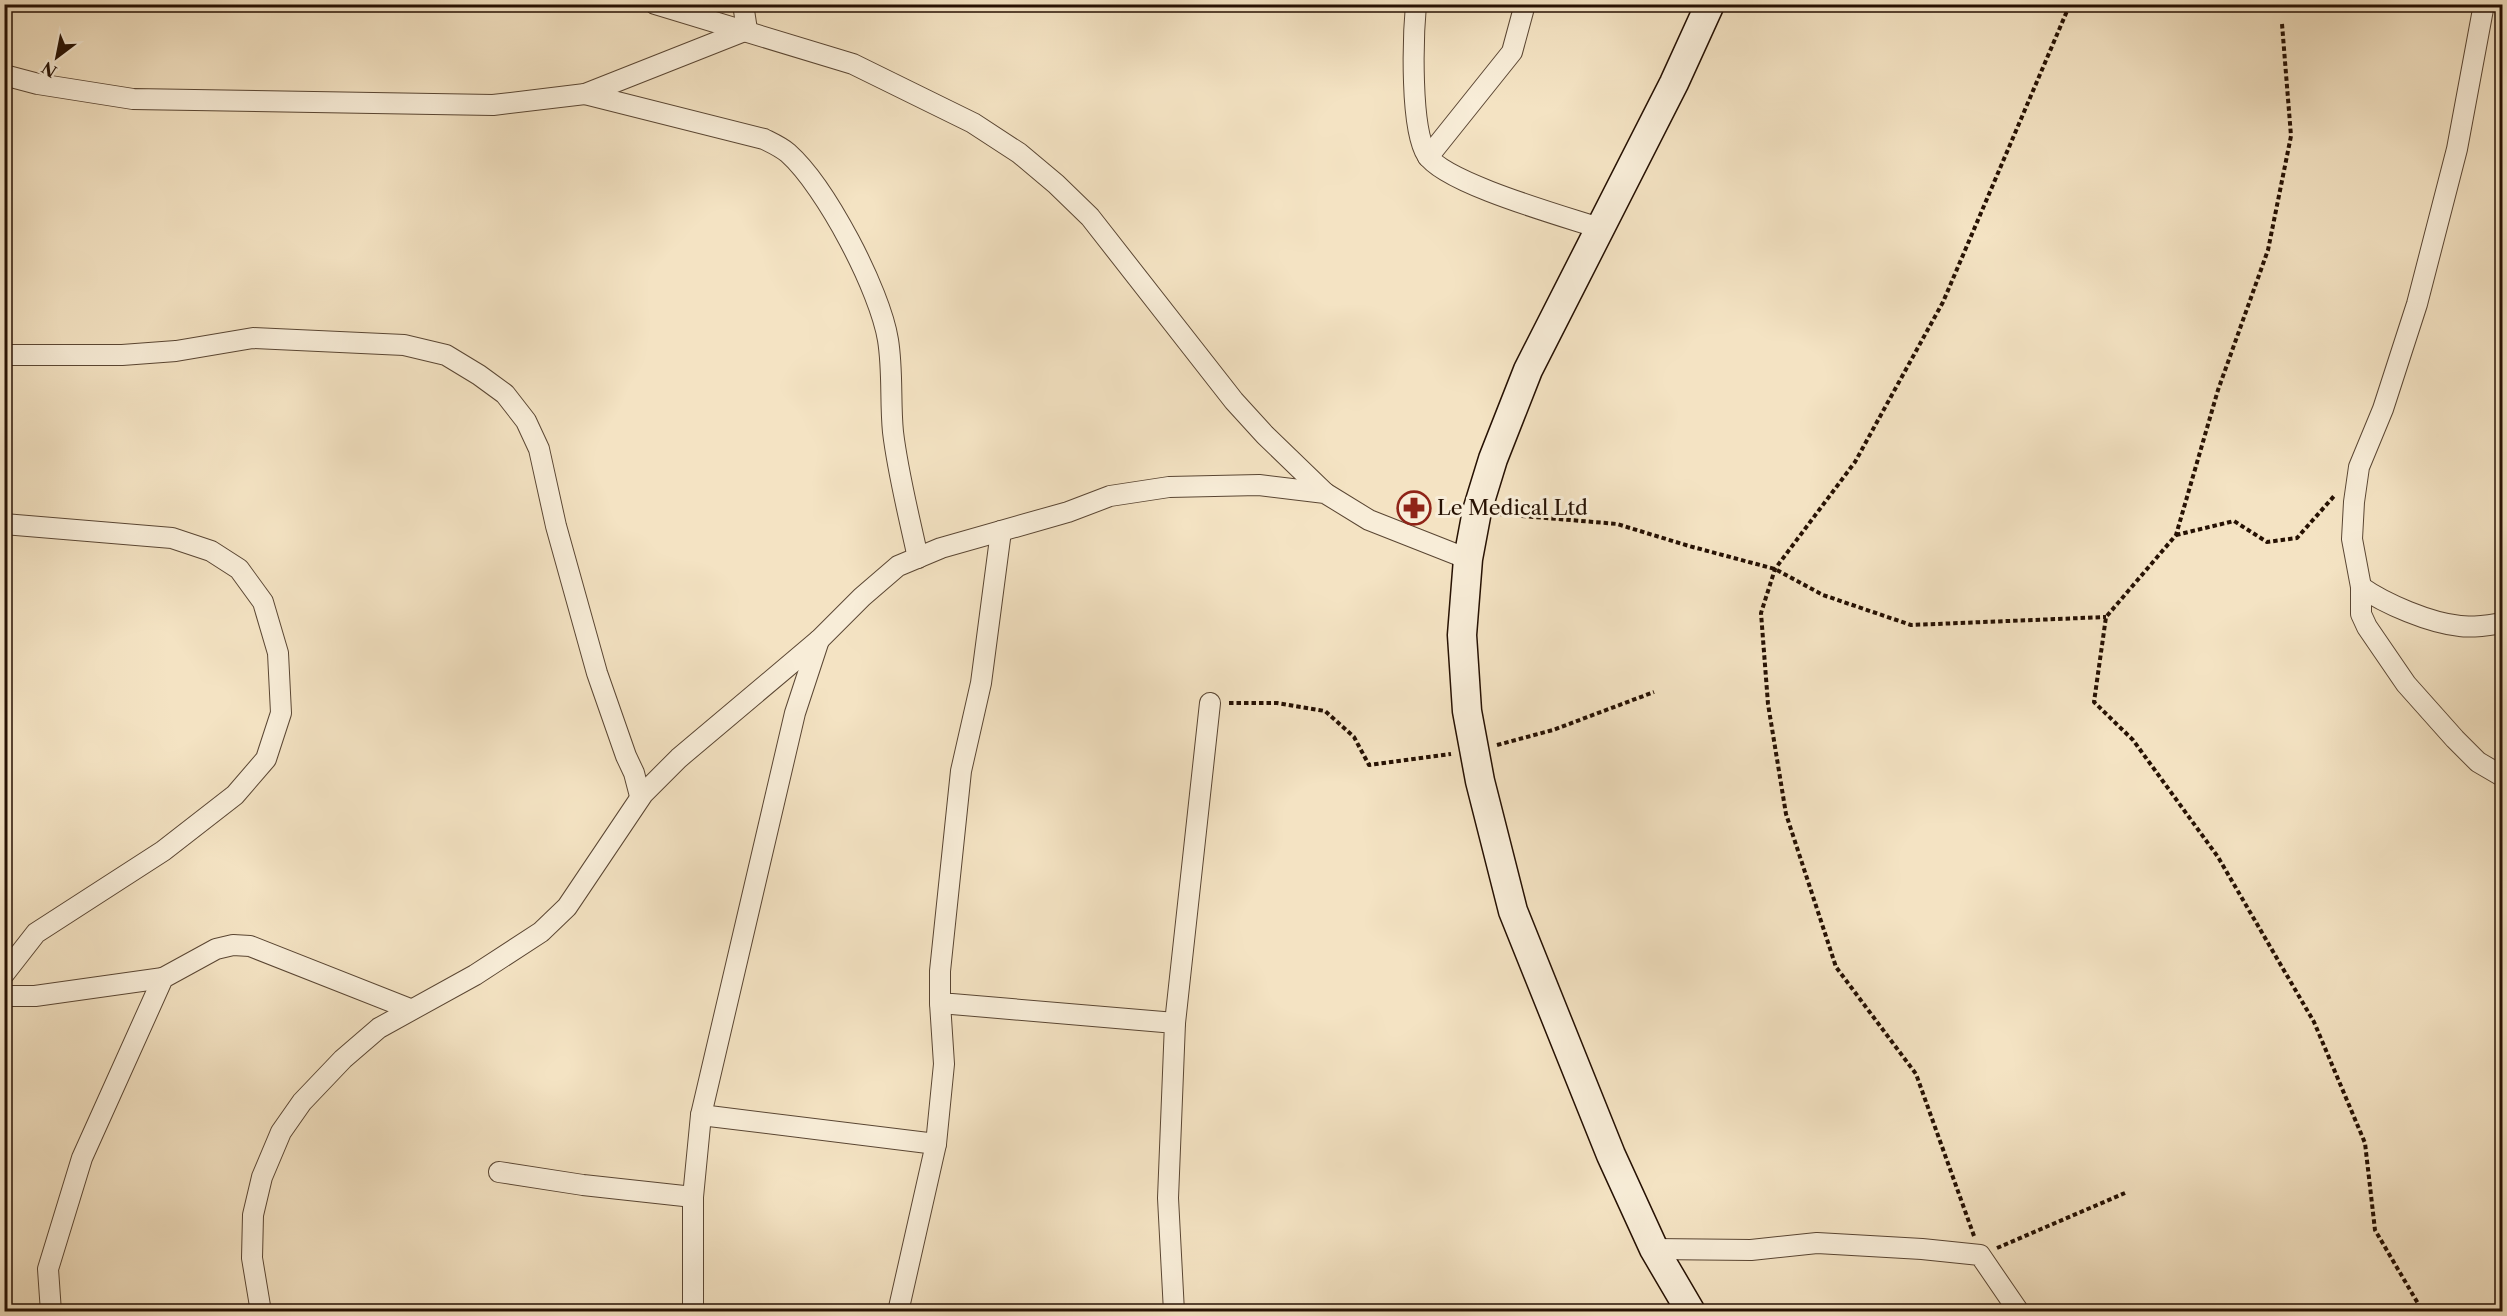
<svg xmlns="http://www.w3.org/2000/svg" width="2507" height="1316" viewBox="0 0 2507 1316" font-family="'Libre Caslon Text',serif">
  <rect width="100%" height="100%" fill="#f4e3c3"/>
  <filter id="stains"><feTurbulence type="fractalNoise" baseFrequency=".00333" numOctaves="4"/><feColorMatrix values="0 0 0 0 .2 0 0 0 0 .09 0 0 0 0 .02 0 0 0 .5 -.17"/></filter>
  <radialGradient id="worn" r=".72"><stop offset=".6" stop-color="#630" stop-opacity="0"/><stop offset="1" stop-color="#630" stop-opacity=".3"/></radialGradient>
  <g fill="none" stroke-linecap="round" stroke-linejoin="round">
    <g stroke="#5a4633" stroke-width="22">
      <g id="minor">
        <polyline points="655,4 853,64 973,123 1019,153 1056,184 1090,217 1234,401 1265,435 1325,493"/>
        <path d="M1416 4C1413 37 1410 129 1427 155 1444 183 1563 216 1599 228"/>
        <polyline points="2484,4 2457,149 2417,304 2383,409 2359,467 2354,502 2352,539 2361,587 2361,614 2367,627 2406,684 2455,739 2478,762 2502,776"/>
        <polyline points="4,75 38,84 133,99 493,105 585,94 747,30 743,4"/>
        <path d="M585 94 764 139C772 143 781 147 788 153 826 187 880 290 888 340 893 371 890 402 893 432 898 474 909 516 918 558"/>
        <polyline points="1428,157 1512,52 1525,4"/>
        <polyline points="4,355 122,355 176,351 253,338 404,345 446,355 479,375 505,394 526,421 539,449 556,526 597,673 626,756 634,773 640,796"/>
        <polyline points="4,524 172,538 211,551 239,569 263,602 278,653 281,713 266,759 235,795 163,851 36,933 4,974"/>
        <polyline points="1001,531 981,683 961,771 940,971 940,1003 1175,1023 1168,1198 1174,1312"/>
        <path d="M2361 587C2385 604 2430 623 2460 626 2474 628 2489 625 2502 623"/>
        <polyline points="4,996 35,996 163,978"/>
        <polyline points="1175,1023 1210,703"/>
        <polyline points="701,1115 936,1144"/>
        <polyline points="499,1172 583,1185 693,1197"/>
        <polyline points="1654,1249 1751,1250 1817,1243 1922,1249 1980,1255 2019,1312"/>
        <polyline points="51,1312 48,1269 82,1158 163,978 216,949 233,945 250,946 410,1009"/>
        <polyline points="261,1312 252,1258 253,1215 262,1177 281,1132 302,1102 343,1059 379,1028 475,975 541,932 567,907 643,794 679,758 819,640 862,597 898,566 941,548 1068,512 1110,496 1169,487 1259,485 1325,493 1369,520 1468,559"/>
        <polyline points="693,1312 693,1197 701,1115 795,713 819,640"/>
        <polyline points="898,1312 936,1144 944,1064 940,1003"/>
      </g>
    </g>
    <g stroke="#261103" stroke-width="31">
      <polyline id="secondary" points="1691,1312 1654,1249 1611,1155 1513,911 1480,781 1467,711 1462,635 1468,559 1477,511 1493,459 1528,370 1674,83 1710,4"/>
    </g>
    <g stroke="#261103" stroke-width="4" stroke-dasharray="4.5 3" stroke-linecap="butt">
      <polyline points="2282,24 2291,136 2268,250 2218,390 2176,535 2106,617 2094,702 2133,740 2218,857 2314,1022 2365,1143 2375,1230 2423,1312"/>
      <polyline points="1499,514 1617,524 1689,546 1775,569 1823,595 1911,625 2106,617"/>
      <polyline points="2176,535 2234,521 2267,542 2297,538 2335,495"/>
      <polyline points="1229,703 1277,703 1325,711 1354,737 1369,765 1451,754"/>
      <polyline points="1497,745 1553,730 1654,692"/>
      <polyline points="1974,1236 1916,1074 1836,967 1786,814 1768,704 1761,613 1775,569 1855,462 1943,302 2070,4"/>
      <polyline points="1997,1248 2125,1193"/>
    </g>
    <use href="#minor" stroke="#f8edd8" stroke-width="20"/>
    <use href="#secondary" stroke="#f8edd8" stroke-width="28"/>
  </g>
  <defs>
    <g id="pharmacy-ring" transform="scale(1.725)"><circle r="9.5" fill="#f8edd8" stroke="#8f2418" stroke-width="1.5"/><path d="M-2-6h4v4h4v4h-4v4h-4v-4h-4v-4h4Z" fill="#8f2418"/></g>
  </defs>
  <g fill-rule="evenodd">
    <use href="#pharmacy-ring" x="1414" y="508"/>
  </g>
  <g text-anchor="middle" stroke-width="6" stroke-linejoin="round" paint-order="stroke">
    <g font-size="21" fill="#261103" stroke="#f8edd8" text-anchor="start">
      <text x="1437" y="515">Le Medical Ltd</text>
    </g>
  </g>
  <rect width="2507" height="1316" fill="none" stroke="#f4e3c3" stroke-width="24"/>
  <rect x="6" y="6" width="2495" height="1304" fill="none" stroke="#261103" stroke-width="3"/>
  <rect x="12" y="12" width="2483" height="1292" fill="none" stroke="#261103" stroke-width="1.5"/>
  <g transform="translate(57 57) rotate(212)" stroke="#f8edd8" stroke-width="4.5" paint-order="stroke">
  <path d="M0-4.5L10 22L0 15L-10 22Z" fill="#261103"/>
  <text y="-9" font-size="16" font-weight="bold" text-anchor="middle" fill="#261103">N</text>
  </g>
  <rect width="100%" height="100%" filter="url(#stains)"/>
  <rect width="100%" height="100%" fill="url(#worn)"/>
</svg>
